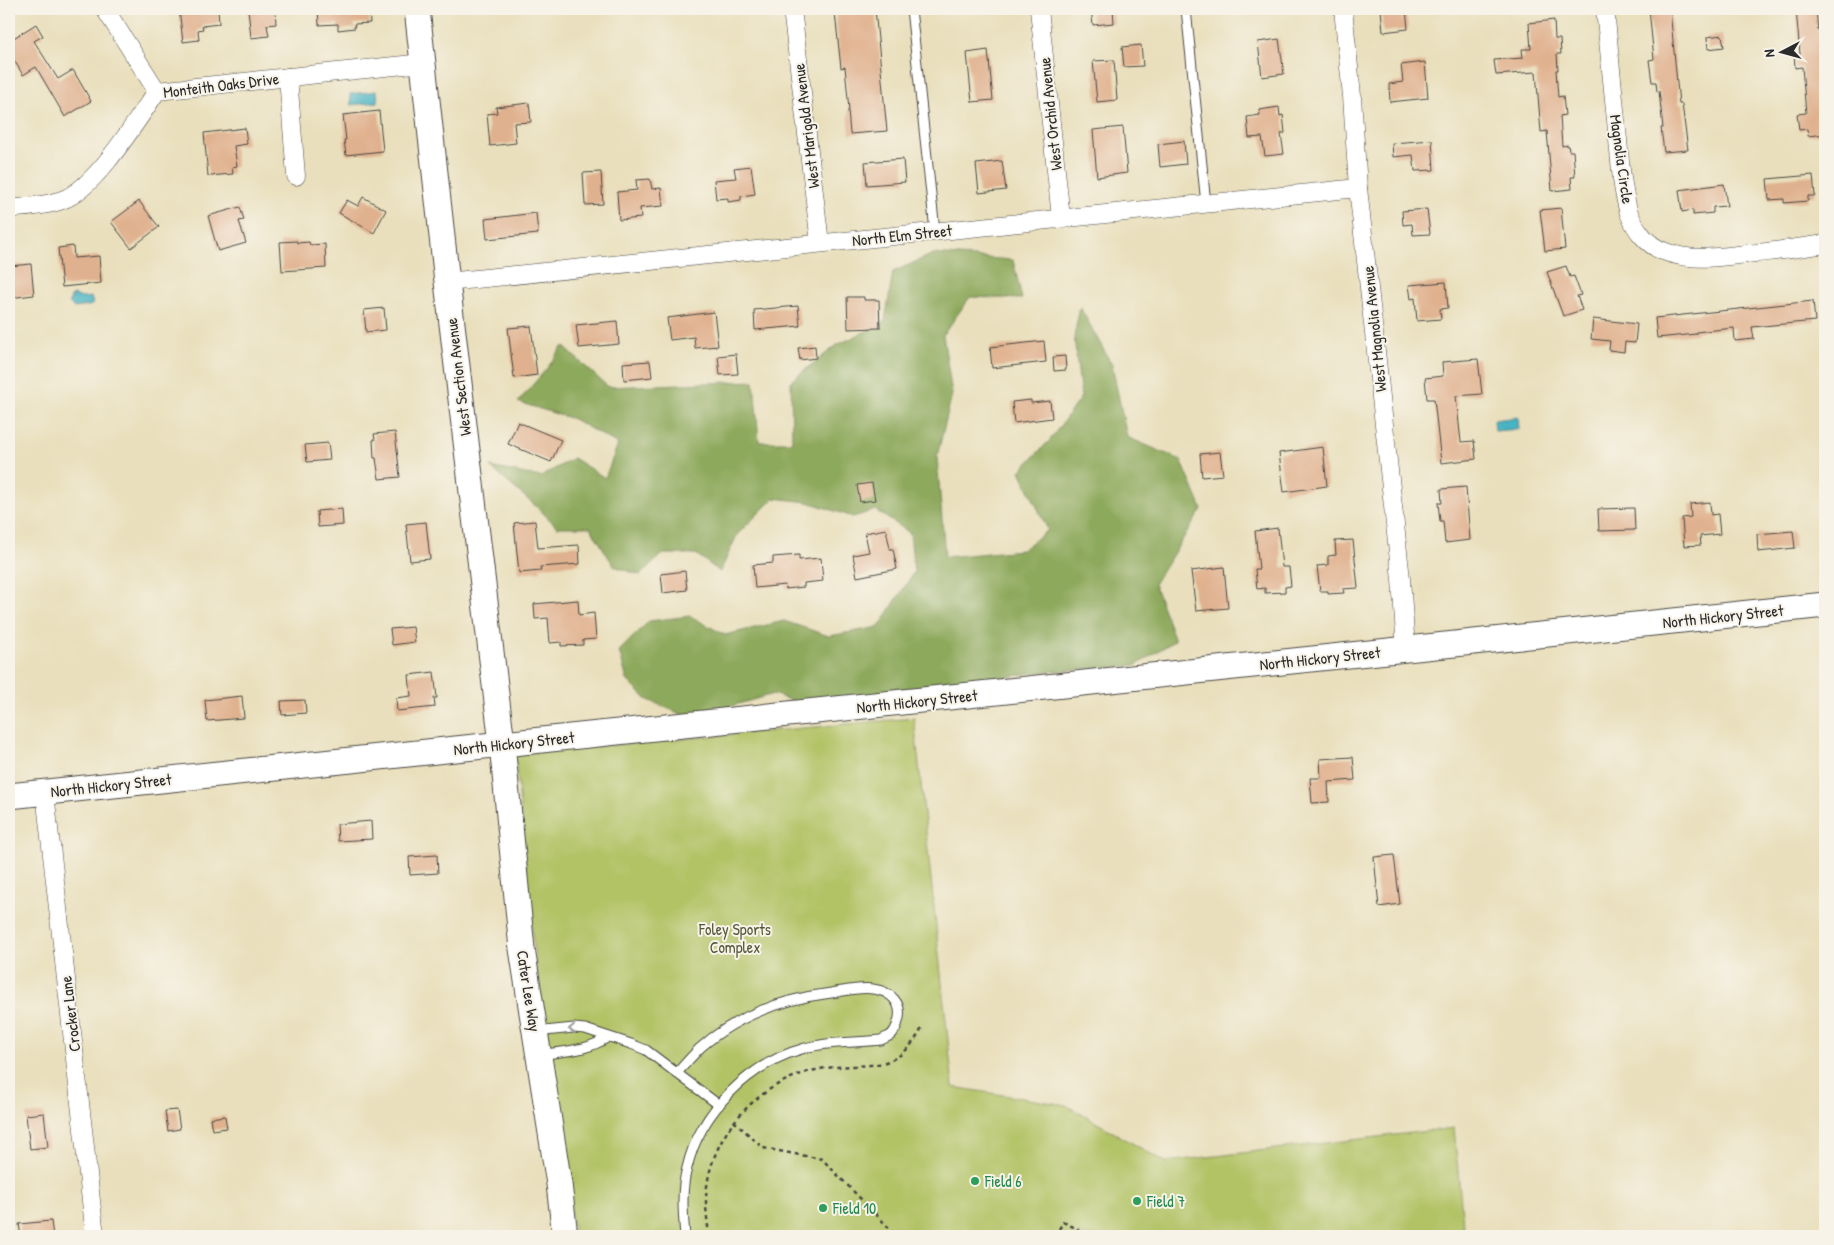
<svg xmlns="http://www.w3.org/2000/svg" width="1834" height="1245" viewBox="0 0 1834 1245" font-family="'Patrick Hand',sans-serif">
  <rect width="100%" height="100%" fill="#f7f3e8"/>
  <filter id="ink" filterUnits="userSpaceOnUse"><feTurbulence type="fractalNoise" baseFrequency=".02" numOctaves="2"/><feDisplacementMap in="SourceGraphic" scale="10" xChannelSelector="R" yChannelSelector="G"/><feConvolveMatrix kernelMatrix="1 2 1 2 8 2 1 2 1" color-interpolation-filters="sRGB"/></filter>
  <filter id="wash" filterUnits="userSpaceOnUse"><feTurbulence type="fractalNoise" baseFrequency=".0096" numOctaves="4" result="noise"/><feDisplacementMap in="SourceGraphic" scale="20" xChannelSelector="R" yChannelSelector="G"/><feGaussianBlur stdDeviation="1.12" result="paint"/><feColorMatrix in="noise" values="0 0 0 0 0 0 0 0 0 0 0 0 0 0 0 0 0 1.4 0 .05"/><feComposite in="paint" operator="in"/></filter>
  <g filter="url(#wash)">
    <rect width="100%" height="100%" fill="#e9dfbc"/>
    <polygon fill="#b2c366" stroke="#6e7748" points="914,718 953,1087 1066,1105 1165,1162 1454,1128 1464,1236 574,1236 534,951 515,754"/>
    <polygon fill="#8da95b" stroke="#5c6a43" points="933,254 1013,260 1022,299 970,297 943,335 952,394 937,457 945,557 1022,550 1048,530 1020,471 1050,440 1081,397 1074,337 1080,307 1112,365 1127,437 1181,460 1202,509 1154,584 1175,640 1137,665 1032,673 966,684 806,706 773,694 690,718 646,699 627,680 619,651 649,621 690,616 725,635 784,621 829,636 879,627 914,572 910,533 875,510 853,517 808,502 774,498 737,535 720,572 696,554 663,554 640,575 614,566 590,527 557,527 538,508 490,467 541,477 573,458 605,478 618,444 573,419 518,402 548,367 563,346 608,387 754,381 759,442 792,442 791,381 837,345 885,322 893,272"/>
    <g fill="#46b3c3" stroke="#386f77">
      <polygon points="377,91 378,102 351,105 350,94"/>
      <polygon points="74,295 82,298 91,297 93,304 89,306 74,308 69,302 71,297"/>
      <polygon points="1518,417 1519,429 1495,431 1494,420"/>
    </g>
    <g id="blocks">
      <g fill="#e0b18e">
        <polygon points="179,9 218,9 219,24 202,26 203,29 198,30 199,40 183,42"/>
        <polygon points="248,9 275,9 276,24 267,25 269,36 251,38"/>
        <polygon points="318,9 369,9 370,23 354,24 355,28 338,30 338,24 319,25"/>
        <polygon points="875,9 887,131 850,134 848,110 849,110 845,67 841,68 835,13"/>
        <polygon points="1091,9 1113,9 1114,23 1093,25"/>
        <polygon points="1381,9 1406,9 1408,29 1383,32"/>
        <polygon points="1649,9 1670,9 1679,104 1682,104 1688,150 1664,152 1661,128 1663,128 1659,91 1657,92 1656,82 1652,82 1649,60 1654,59"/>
        <polygon points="1796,9 1816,9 1818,31 1823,30 1825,61 1821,62 1825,89 1825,134 1808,136 1807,129 1799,130 1797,114 1806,113 1802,67 1795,68 1794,54 1800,54"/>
        <polygon points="1554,20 1555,39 1560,39 1561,54 1557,54 1558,70 1556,70 1558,97 1563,96 1565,115 1560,116 1562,146 1568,145 1569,151 1573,151 1575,177 1571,177 1572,189 1552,191 1547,131 1541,132 1536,72 1496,75 1494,60 1523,58 1522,49 1531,49 1529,23"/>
        <polygon points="36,24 43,36 34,41 58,79 73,70 91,101 65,117 36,67 23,75 9,52 9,41"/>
        <polygon points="1722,35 1724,47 1708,49 1707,37"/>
        <polygon points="1279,39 1284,74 1262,77 1258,42"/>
        <polygon points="1141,45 1143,66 1124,67 1122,47"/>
        <polygon points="988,50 993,100 972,102 967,53"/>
        <polygon points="1114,60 1117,100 1097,102 1093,61"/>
        <polygon points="1425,62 1428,98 1390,102 1389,84 1403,82 1401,65"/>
        <polygon points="529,103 531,122 514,123 516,143 490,146 487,114 497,113 496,107"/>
        <polygon points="1279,107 1280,116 1283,115 1285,133 1281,134 1284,154 1265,156 1262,137 1249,138 1247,117 1260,115 1259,110"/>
        <polygon points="379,111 383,151 346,155 344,140 346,140 343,115"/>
        <polygon points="1123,127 1127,173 1097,177 1093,130"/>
        <polygon points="245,128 247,144 234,146 237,166 232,167 233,174 208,176 204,133"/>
        <polygon points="1432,140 1434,170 1415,171 1413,155 1393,157 1392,143"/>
        <polygon points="1184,141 1186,164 1160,167 1158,144"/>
        <polygon points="903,159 905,182 867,185 865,162"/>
        <polygon points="1002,161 1006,190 979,193 976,164"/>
        <polygon points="751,166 755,194 741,196 741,200 728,202 728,198 716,199 714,180 736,178 734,168"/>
        <polygon points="601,172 603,204 585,205 583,173"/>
        <polygon points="1813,175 1815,196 1808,196 1808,201 1784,203 1784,199 1769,200 1767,179"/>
        <polygon points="650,179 652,189 661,188 663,206 640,208 641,218 619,220 617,192 637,190 636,180"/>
        <polygon points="1724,184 1727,206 1713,207 1713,213 1693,215 1693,210 1682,212 1679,190"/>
        <polygon points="363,197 386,210 374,233 339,213 347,200 358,206"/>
        <polygon points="139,201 159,227 131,248 111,222"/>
        <polygon points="240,207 244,220 239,221 246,243 218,251 208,216"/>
        <polygon points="1561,208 1565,249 1545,251 1540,210"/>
        <polygon points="1427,209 1430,234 1413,235 1412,224 1403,225 1402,211"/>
        <polygon points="536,213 538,234 487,239 485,219"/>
        <polygon points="297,241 297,243 309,242 310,245 325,244 326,268 282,271 280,242"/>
        <polygon points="73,246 74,258 99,256 101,283 62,287 58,248"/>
        <polygon points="31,264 34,295 9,298 9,266"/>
        <polygon points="1566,266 1570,277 1574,276 1581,295 1577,296 1582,310 1563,316 1547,272"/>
        <polygon points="1446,282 1448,308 1440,309 1441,319 1417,321 1415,298 1411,299 1409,285"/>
        <polygon points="847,297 864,297 864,300 879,300 880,328 848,329"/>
        <polygon points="1813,301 1815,321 1752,327 1754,339 1735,341 1734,328 1696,332 1696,334 1657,338 1655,318"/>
        <polygon points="798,306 800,326 755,330 754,310"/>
        <polygon points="384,308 386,330 366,332 364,310"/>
        <polygon points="714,312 718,346 695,348 694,337 670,340 667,318"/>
        <polygon points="1593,319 1637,324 1635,343 1625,342 1624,352 1609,350 1610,341 1591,339"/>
        <polygon points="617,321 619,344 579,348 576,325"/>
        <polygon points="531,326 537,375 514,378 508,328"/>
        <polygon points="1044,341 1046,362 992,368 990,347"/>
        <polygon points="815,346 816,358 800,360 798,348"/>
        <polygon points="736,354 738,374 720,375 718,356"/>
        <polygon points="1065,356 1066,370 1054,371 1053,357"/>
        <polygon points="1478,359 1482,394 1456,396 1461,442 1474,441 1476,459 1441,463 1434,399 1427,399 1425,378 1443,376 1442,362"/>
        <polygon points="650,361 652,377 624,380 623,363"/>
        <polygon points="1031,400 1031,403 1050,401 1052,418 1014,423 1012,402"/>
        <polygon points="518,422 561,440 551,462 508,444"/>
        <polygon points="395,432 400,477 379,479 376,458 374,458 373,440 375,440 374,434"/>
        <polygon points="328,443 330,460 307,462 305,445"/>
        <polygon points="1323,447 1327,486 1284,492 1279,453"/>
        <polygon points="1220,452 1223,475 1202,477 1200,454"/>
        <polygon points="872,483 875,500 860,502 857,485"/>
        <polygon points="1466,487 1470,540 1445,543 1443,521 1440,521 1438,503 1442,503 1441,489"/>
        <polygon points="1710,502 1711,515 1718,514 1720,534 1700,536 1701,545 1684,546 1682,518 1691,517 1690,504"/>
        <polygon points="1634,508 1635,530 1599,531 1598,509"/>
        <polygon points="342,509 343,525 318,527 317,511"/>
        <polygon points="535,521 538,548 579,545 580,564 540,567 541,571 519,573 514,523"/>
        <polygon points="426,522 430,559 410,561 406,524"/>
        <polygon points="1278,528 1282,567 1289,567 1291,586 1285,587 1285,592 1265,593 1265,588 1257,589 1255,569 1259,569 1255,531"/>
        <polygon points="886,529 890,549 893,549 897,569 857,577 853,555 869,552 865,533"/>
        <polygon points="1793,531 1795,548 1758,552 1757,534"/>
        <polygon points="1353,540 1358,588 1343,589 1344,593 1328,594 1328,591 1320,591 1317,566 1328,565 1328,556 1336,555 1335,541"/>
        <polygon points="799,555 799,560 821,558 823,581 804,583 804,587 786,589 785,585 755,588 753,565 773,563 773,557"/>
        <polygon points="1224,567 1228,608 1196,611 1191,571"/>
        <polygon points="685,571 687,590 663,593 661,574"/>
        <polygon points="578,600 579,615 594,613 596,639 583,640 583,645 561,646 561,642 550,643 548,618 535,619 534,604"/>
        <polygon points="413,627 415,642 392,645 390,629"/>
        <polygon points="434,672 437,698 434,698 435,707 397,711 396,698 411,696 409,675"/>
        <polygon points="242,696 244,718 207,721 205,700"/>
        <polygon points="305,700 306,713 282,715 281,701"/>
        <polygon points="1353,757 1355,780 1328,782 1329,802 1312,803 1310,778 1321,778 1320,759"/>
        <polygon points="371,821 372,839 338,841 337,824"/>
        <polygon points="437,855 438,873 410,875 409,857"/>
        <polygon points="1394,855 1400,904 1379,907 1374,857"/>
        <polygon points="177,1110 180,1129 168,1131 165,1111"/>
        <polygon points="44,1113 48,1147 30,1149 26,1115"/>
        <polygon points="225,1116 227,1128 212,1130 210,1118"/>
        <polygon points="51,1221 53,1236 21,1236 19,1224"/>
      </g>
    </g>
  </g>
  <g filter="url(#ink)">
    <use href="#blocks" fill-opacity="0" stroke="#484641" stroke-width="1"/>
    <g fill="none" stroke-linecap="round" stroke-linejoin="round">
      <g stroke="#484641" stroke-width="11">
        <g id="lane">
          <polyline points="911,9 935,231"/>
          <polyline points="1186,9 1206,204"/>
          <polyline points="535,1032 574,1028 585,1029 631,1044 646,1050 719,1105"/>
          <path d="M539 1055C563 1051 588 1051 608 1037"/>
          <path d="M677 1073C684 1065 692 1056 700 1048 737 1015 783 999 831 993 844 991 860 987 873 989 890 991 904 1003 898 1022 897 1026 894 1032 891 1035 888 1037 884 1038 881 1040 856 1043 829 1041 805 1048 750 1063 700 1111 687 1168 681 1190 683 1213 685 1236"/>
        </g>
      </g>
      <g stroke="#484641" stroke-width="19">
        <g id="street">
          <polyline points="105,9 157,91"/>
          <polyline points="792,9 820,243"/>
          <polyline points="1039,9 1061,218"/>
          <polyline points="1343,9 1352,96 1358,188 1401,579 1406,649"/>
          <path d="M1605 9C1609 49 1613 90 1617 130 1620 157 1621 187 1629 213 1635 229 1647 245 1663 251 1690 262 1719 257 1746 254 1773 252 1799 248 1825 244"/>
          <polyline points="288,77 296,176"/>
          <path d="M9 209C26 207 46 206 62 200 95 189 137 120 157 91L423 63"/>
          <polyline points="447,282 1358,188"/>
          <polyline points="45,793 95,1236"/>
        </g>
      </g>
      <g stroke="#484641" stroke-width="27">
        <g id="secondary">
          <polyline points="417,9 447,282 502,744 522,949 559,1184 565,1236"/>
          <polyline points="9,796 1825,605"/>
        </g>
      </g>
      <g stroke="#484641" stroke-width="2.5" stroke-dasharray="4 4" stroke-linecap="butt">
        <polyline points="734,1121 763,1148 822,1159 897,1236"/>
        <path d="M709 1236C708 1225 706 1214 706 1202 706 1137 757 1081 820 1069 865 1061 896 1077 922 1028"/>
        <polyline points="1055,1236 1063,1222 1078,1229 1075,1236"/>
      </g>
      <use href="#lane" stroke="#fff" stroke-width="9"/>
      <use href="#street" stroke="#fff" stroke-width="18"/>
      <use href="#secondary" stroke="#fff" stroke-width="25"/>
    </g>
    <defs><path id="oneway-chevron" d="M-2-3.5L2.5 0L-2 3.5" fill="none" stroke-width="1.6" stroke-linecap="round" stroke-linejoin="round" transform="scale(1.25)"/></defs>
    <use stroke="#a0a0a0" href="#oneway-chevron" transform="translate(572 1029) rotate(178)"/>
  </g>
  <g fill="#2e9e5b" stroke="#f7f3e8" stroke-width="2">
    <circle cx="975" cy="1181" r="5"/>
    <circle cx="1137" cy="1201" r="5"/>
    <circle cx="823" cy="1208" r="5"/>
  </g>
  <g text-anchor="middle" stroke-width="4" stroke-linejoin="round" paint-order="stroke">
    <g font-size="16" fill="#2b2b2b" stroke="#f7f3e8">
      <text transform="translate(221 85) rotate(-7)" y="6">Monteith Oaks Drive</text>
      <text transform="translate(1050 114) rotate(-96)" y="6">West Orchid Avenue</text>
      <text transform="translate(806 126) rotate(-97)" y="6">West Marigold Avenue</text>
      <text transform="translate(1622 159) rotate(82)" y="6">Magnolia Circle</text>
      <text transform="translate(902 235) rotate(-6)" y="6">North Elm Street</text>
      <text transform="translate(1374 329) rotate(-96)" y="6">West Magnolia Avenue</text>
      <text transform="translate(458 377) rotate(-97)" y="6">West Section Avenue</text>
      <text transform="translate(1723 616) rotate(-6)" y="6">North Hickory Street</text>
      <text transform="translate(1320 658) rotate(-6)" y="6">North Hickory Street</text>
      <text transform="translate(917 701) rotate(-6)" y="6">North Hickory Street</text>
      <text transform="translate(514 743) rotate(-6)" y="6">North Hickory Street</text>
      <text transform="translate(111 785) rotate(-6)" y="6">North Hickory Street</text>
      <text transform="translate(529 991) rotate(81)" y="6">Cater Lee Way</text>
      <text transform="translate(70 1014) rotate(-97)" y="6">Crocker Lane</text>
    </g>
    <g font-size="16" fill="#54593d" stroke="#f7f3e8">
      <text x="735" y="935">Foley Sports<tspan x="735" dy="18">Complex</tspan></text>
    </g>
    <g font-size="16" fill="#27864d" stroke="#f7f3e8" text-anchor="start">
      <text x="985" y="1187">Field 6</text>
      <text x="1147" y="1207">Field 7</text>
      <text x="833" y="1214">Field 10</text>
    </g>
  </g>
  <rect width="1834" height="1245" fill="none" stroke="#f7f3e8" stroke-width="30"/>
  <g transform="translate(1782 52) rotate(264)" stroke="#f7f3e8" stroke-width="4" paint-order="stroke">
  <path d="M0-4L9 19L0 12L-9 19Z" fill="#2b2b2b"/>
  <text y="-8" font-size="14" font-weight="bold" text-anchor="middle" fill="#2b2b2b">N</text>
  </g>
</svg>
